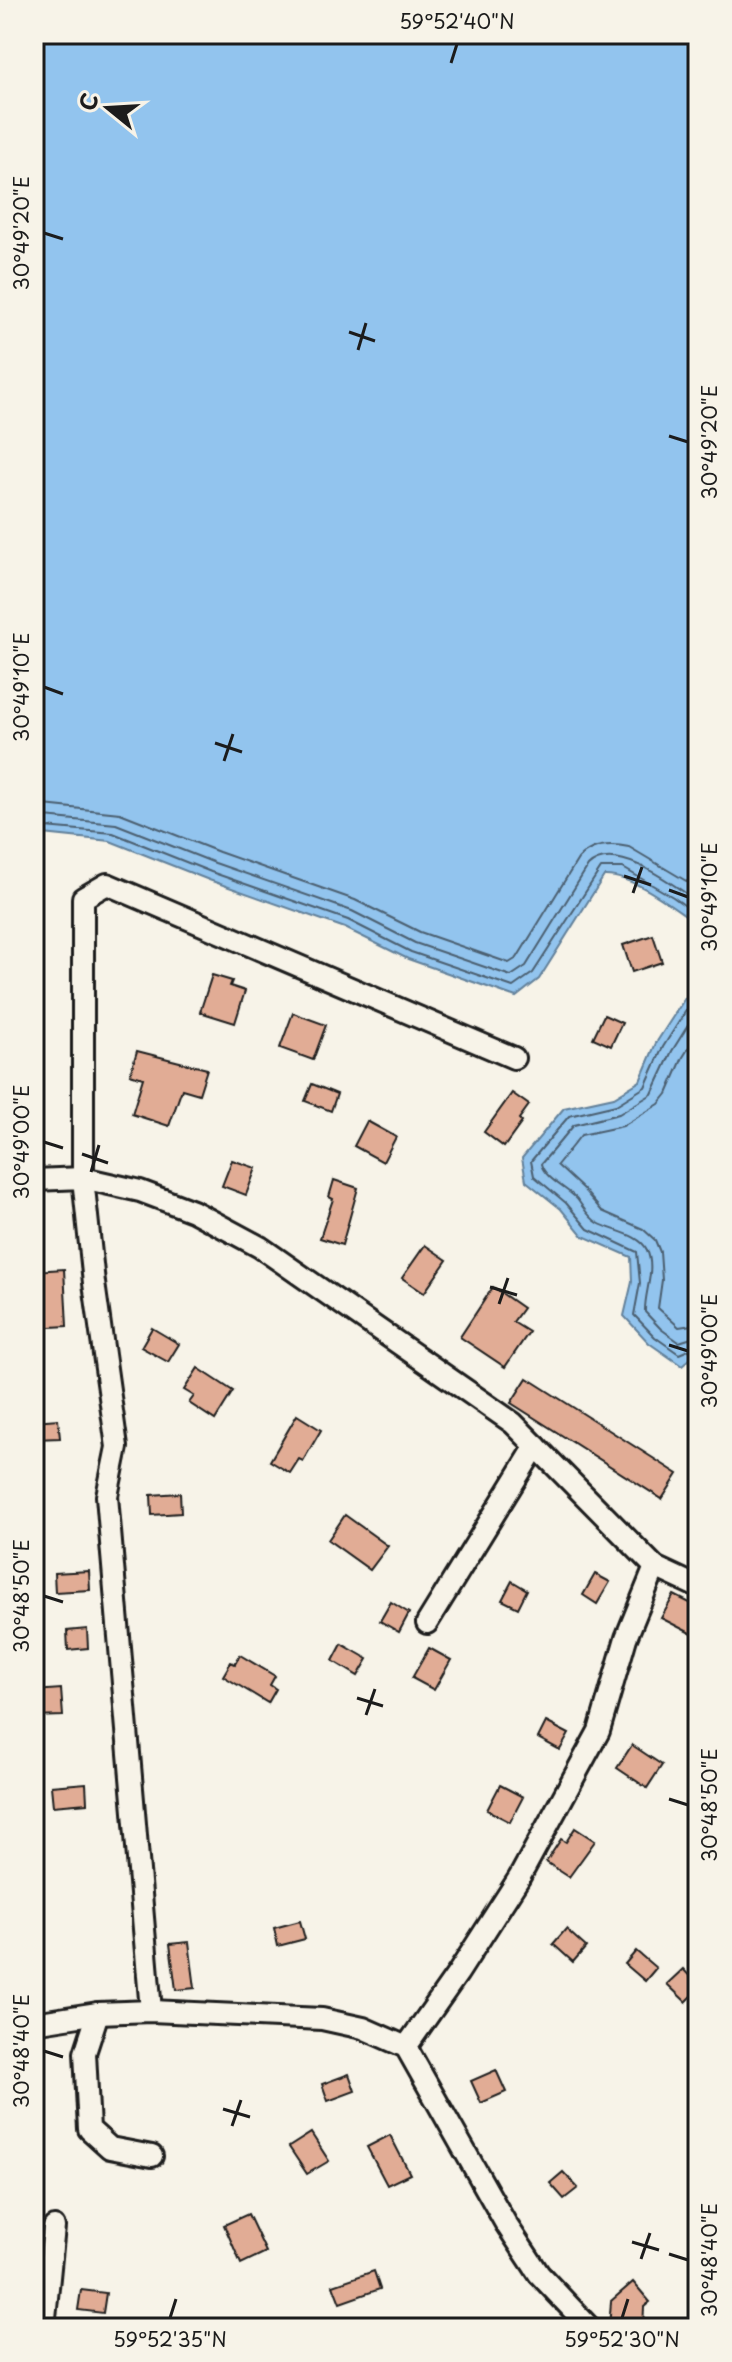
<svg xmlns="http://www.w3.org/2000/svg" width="732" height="2362" viewBox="0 0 732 2362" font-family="'Playpen Sans',sans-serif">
  <rect width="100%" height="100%" fill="#f7f3e8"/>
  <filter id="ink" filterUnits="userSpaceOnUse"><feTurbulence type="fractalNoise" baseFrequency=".0125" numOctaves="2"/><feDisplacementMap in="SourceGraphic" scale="16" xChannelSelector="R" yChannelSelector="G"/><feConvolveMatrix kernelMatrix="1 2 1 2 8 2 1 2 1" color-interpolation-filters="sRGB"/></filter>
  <g filter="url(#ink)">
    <g fill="#92c4ee" stroke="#63819a" stroke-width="2">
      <path d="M34 34H698V924C673 907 634 875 604 876L539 979 516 997 408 959 345 928 209 880 110 841 34 833Z"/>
      <polygon points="693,996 698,1007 698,1352 682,1366 649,1343 624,1316 632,1282 631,1257 583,1236 561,1209 526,1181 522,1158 564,1108 614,1097 640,1081 656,1043 685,998"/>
    </g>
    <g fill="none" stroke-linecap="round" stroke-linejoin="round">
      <g stroke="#4b5f70" stroke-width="2">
        <path d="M34 804 120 813 219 852 355 900 420 932 509 963 517 958 578 859C591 844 611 843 629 847L698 888"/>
        <path d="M34 816 116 824 215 863 352 911 415 943 511 976 526 966 588 866C615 839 674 885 698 902"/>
        <polyline points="34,826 113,833 211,872 348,920 411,952 513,987 533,973 601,868 623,868 673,897 698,915"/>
        <polyline points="698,1008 687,1009 663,1047 645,1087 616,1105 569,1116 531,1161 534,1176 566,1203 588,1229 637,1252 640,1283 634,1315 655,1337 679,1354 698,1346"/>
        <path d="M698 1018 692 1019 672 1051 652 1094 619 1114 574 1125 541 1164C545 1179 567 1188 577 1199 583 1207 589 1218 598 1223 612 1231 640 1234 647 1250 656 1270 644 1293 645 1312L661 1329 679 1342 698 1336"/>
        <polyline points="698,1033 683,1057 667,1094 659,1104 623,1126 581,1135 557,1165 583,1189 602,1211 643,1229 655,1240 660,1252 662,1280 658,1308 679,1327 698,1324"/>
      </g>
    </g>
    <g fill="#e1ac95" stroke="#1c1c1c" stroke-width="2">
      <polygon points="653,935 662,962 632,972 623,945"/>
      <polygon points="212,975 232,981 230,986 245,991 235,1023 200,1012"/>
      <polygon points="293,1013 326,1025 313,1060 280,1048"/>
      <polygon points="604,1015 622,1023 611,1046 593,1038"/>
      <polygon points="137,1051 207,1069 199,1094 182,1089 169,1126 132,1114 143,1078 130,1074"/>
      <polygon points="312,1084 337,1094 331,1111 305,1101"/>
      <polygon points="512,1093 529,1105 519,1119 522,1122 504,1147 484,1132"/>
      <polygon points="367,1121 396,1137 383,1162 354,1146"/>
      <polygon points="232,1160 256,1168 246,1195 222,1186"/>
      <polygon points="334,1180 358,1188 342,1245 320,1238 333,1199 329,1197"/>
      <polygon points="425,1245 447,1260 424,1293 402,1278"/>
      <polygon points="64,1269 67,1326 34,1328 34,1271"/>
      <polygon points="493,1287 523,1308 513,1322 529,1332 505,1367 460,1337"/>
      <polygon points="152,1328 179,1344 168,1362 141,1347"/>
      <polygon points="198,1368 233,1391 215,1420 189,1403 194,1396 184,1390"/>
      <polygon points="527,1378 678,1474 662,1499 511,1403"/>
      <polygon points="297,1415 321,1430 303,1461 299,1459 290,1473 270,1461"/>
      <polygon points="58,1419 60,1438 34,1439 34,1421"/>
      <polygon points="180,1493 181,1513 152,1515 151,1495"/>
      <polygon points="345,1515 388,1546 370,1570 328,1540"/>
      <polygon points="89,1571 90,1590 55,1592 54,1573"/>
      <polygon points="595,1574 610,1582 597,1604 583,1595"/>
      <polygon points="512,1581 527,1590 518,1608 502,1600"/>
      <polygon points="674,1595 698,1607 698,1637 661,1618"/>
      <polygon points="391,1602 409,1613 399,1632 380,1621"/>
      <polygon points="87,1629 88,1648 68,1650 67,1631"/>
      <polygon points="342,1644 368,1659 358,1676 333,1661"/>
      <polygon points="429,1648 451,1660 434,1690 412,1678"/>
      <polygon points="240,1655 275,1676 270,1685 276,1689 268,1703 223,1676 231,1662 235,1664"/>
      <polygon points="61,1689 63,1716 34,1717 34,1691"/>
      <polygon points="546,1722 569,1734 560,1750 538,1738"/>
      <polygon points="632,1745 662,1765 647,1788 617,1768"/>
      <polygon points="86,1783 87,1803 53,1806 51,1786"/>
      <polygon points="500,1785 523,1797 510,1822 487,1810"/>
      <polygon points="575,1828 595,1841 569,1877 546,1862 561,1839 566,1842"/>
      <polygon points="300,1921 305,1939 278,1946 274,1928"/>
      <polygon points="566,1929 586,1947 573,1962 553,1944"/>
      <polygon points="189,1942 195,1988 176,1990 170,1944"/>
      <polygon points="636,1951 656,1968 645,1981 625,1964"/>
      <polygon points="683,1969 698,1985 698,1990 686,2002 667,1984"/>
      <polygon points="496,2070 506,2092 481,2103 471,2081"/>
      <polygon points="349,2074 355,2091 328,2101 322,2084"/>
      <polygon points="311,2133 329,2161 307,2174 289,2147"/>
      <polygon points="390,2135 410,2174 387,2185 367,2147"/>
      <polygon points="563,2172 578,2188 564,2199 550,2183"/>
      <polygon points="248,2214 266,2252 241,2264 224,2225"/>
      <polygon points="374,2271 380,2289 340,2303 333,2285"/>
      <polygon points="633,2282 650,2302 644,2307 643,2328 609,2328 611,2301"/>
      <polygon points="81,2290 106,2293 103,2313 78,2310"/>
    </g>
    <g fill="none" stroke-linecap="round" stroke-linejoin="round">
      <g stroke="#1c1c1c" stroke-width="26">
        <g id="minor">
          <polyline points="514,1058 107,884 83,898 83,1178 140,1191 193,1211 260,1247 513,1423 655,1567 698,1587"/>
          <polyline points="34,1180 83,1178 94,1283 117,1447 107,1496 151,2011"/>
          <polyline points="427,1623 536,1446"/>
          <polyline points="98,2013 85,2053 89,2129 110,2148 152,2156"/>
          <polyline points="34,2023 98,2013 151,2011 322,2019 363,2028 406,2047 506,2224 539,2274 590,2328"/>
          <polyline points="406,2047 458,1973 519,1878 599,1731 626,1638 655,1567"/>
          <polyline points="44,2328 54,2227"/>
        </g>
      </g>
      <use href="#minor" stroke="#f7f3e8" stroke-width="20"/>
    </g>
  </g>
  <path fill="none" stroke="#1c1c1c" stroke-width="3" d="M451 63 457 44M44 233 63 239M349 332 375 341M358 350 366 323M669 436 688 442M44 687 63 694M215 743 242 752M224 761 233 734M624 876 651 885M669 890 688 897M633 893 642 867M44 1142 63 1148M82 1154 108 1163M91 1172 99 1145M490 1287 517 1295M499 1304 508 1278M669 1345 688 1351M44 1596 63 1602M357 1698 383 1706M366 1715 375 1689M669 1799 688 1805M44 2051 63 2057M223 2109 250 2117M232 2126 241 2100M632 2242 659 2250M669 2254 688 2260M641 2259 650 2233M170 2318 176 2299M622 2318 628 2299"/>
  <rect width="732" height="2362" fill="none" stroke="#f7f3e8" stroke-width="88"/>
  <g transform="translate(108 108) rotate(288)" stroke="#f7f3e8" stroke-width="6" paint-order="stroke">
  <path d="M0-6L14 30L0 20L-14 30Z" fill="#1c1c1c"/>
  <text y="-12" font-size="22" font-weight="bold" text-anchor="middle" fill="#1c1c1c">С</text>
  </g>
  <rect x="44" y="44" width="644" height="2274" fill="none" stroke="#1c1c1c" stroke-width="3"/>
  <g font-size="20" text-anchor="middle" fill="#1c1c1c">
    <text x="457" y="29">59°52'40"N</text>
    <text transform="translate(22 233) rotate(-90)" y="7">30°49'20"E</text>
    <text transform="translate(710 442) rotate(-90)" y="7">30°49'20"E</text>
    <text transform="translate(22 687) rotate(-90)" y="7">30°49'10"E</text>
    <text transform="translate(710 897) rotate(-90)" y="7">30°49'10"E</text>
    <text transform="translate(22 1142) rotate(-90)" y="7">30°49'00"E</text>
    <text transform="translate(710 1351) rotate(-90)" y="7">30°49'00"E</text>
    <text transform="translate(22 1596) rotate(-90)" y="7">30°48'50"E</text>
    <text transform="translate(710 1805) rotate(-90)" y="7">30°48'50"E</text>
    <text transform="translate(22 2051) rotate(-90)" y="7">30°48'40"E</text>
    <text transform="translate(710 2260) rotate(-90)" y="7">30°48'40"E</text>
    <text x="170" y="2347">59°52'35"N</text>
    <text x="622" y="2347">59°52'30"N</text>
  </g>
</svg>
